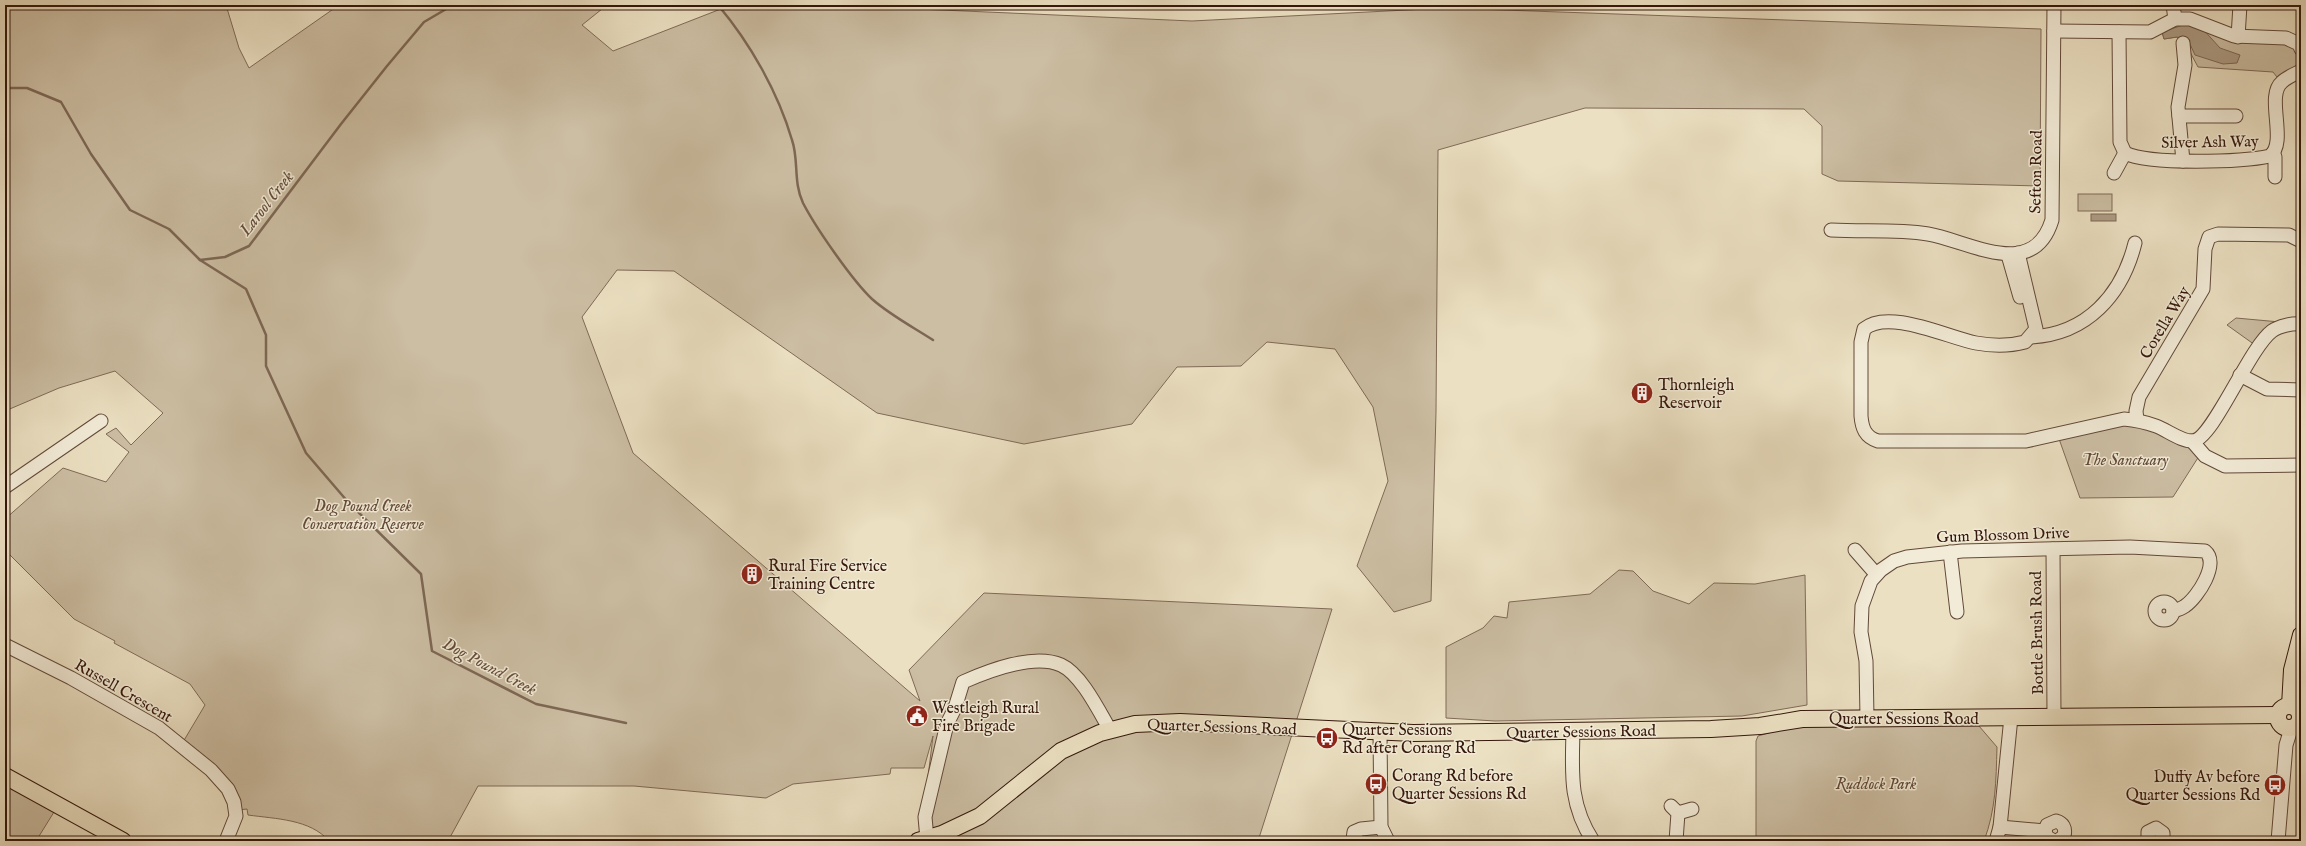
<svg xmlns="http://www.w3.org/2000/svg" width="2306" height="846" viewBox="0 0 2306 846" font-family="'IM FELL English',serif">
  <rect width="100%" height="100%" fill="#ebe0c2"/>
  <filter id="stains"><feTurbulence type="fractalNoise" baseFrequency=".005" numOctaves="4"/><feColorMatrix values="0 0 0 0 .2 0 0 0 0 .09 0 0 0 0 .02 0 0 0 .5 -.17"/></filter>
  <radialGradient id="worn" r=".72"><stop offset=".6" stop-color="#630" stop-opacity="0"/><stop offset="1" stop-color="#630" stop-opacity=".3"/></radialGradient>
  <g fill="#ccbea3" stroke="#806a57">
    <path d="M5 5H226L239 48 249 68 339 5H607L582 25 613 51 731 5H873V7L1192 21 1446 8 2041 29 2040 186 1838 181 1822 174V126L1804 109 1585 108 1438 150 1436 412 1431 601 1394 612 1357 566 1388 481 1373 407 1335 349 1267 342 1241 366 1177 367 1132 424 1024 444 877 413 674 271 617 270 582 317 633 453 920 701 909 670 984 593 1332 609 1258 841H925L921 834 933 736 924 768H891L890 774 793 784 766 798 634 786H478L448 841H329C310 819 276 819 248 815L247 809 238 810 183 742 205 705 190 684 114 643 115 641 74 619 5 550V519L63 468 106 482 129 452 106 434 116 428 131 445 163 413 115 371 59 388 5 411Z"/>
    <polygon points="2177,22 2284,41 2301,52 2301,68 2289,70 2277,77 2273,72 2198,67 2190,52 2189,42 2177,37 2164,39 2161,28"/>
    <rect x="2078" y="194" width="34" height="17"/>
    <polygon points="2236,318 2280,322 2255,345 2227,325"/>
    <polygon points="2110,423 2157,429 2201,453 2173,497 2080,498 2058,436"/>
    <polygon points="1619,570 1633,571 1653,591 1689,604 1714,583 1755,584 1805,575 1807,705 1742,716 1495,721 1446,718 1446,647 1483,628 1494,616 1507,618 1509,602 1590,594"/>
    <path d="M1797 725 1979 726 1997 747C1996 781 1996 809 1984 841H1756V741L1758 736Z"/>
    <polygon points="5,781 54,812 36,841 5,841"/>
  </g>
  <g fill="#ad9c84" stroke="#7d6754">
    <polygon points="2189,23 2201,27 2220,48 2240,55 2237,63 2223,64 2195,55 2189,42 2177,37 2164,39 2162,32"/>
    <rect x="2091" y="214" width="25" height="7"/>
  </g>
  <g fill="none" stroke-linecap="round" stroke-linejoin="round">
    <g stroke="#7d6754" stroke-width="2.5">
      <path d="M718 5C750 43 778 92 792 140 799 160 793 182 803 203 816 228 852 280 872 299 890 315 913 327 933 340"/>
      <polyline points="5,88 27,88 61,102 91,154 130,210 169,229 200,260 225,257 249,246 341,124 387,66 424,22 453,5"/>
      <polyline points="200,260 246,289 266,335 266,366 306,453 348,502 421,574 432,651 536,704 626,723"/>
    </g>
    <g stroke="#624939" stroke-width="15">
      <g id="minor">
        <polyline points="2173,5 2175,19"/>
        <polyline points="2054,31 2150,32 2175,19 2190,19 2234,36 2286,38 2299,44 2301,49"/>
        <path d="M2119 32 2120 142 2125 153C2149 165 2243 162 2270 156 2288 142 2265 96 2282 82 2287 77 2295 74 2301 71"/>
        <polyline points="2238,37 2240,5"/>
        <polyline points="2179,116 2236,116"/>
        <polyline points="2273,153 2275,157 2275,177"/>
        <polyline points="2183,161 2178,107 2185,65 2183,43"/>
        <polyline points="2114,173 2125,153"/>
        <path d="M1831 230C1863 232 1896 229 1928 234 1969 241 2033 282 2052 220L2054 5"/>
        <path d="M2018 253 2036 329 2025 342C2010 346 1992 346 1976 343 1949 338 1888 308 1864 329L1861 342V416C1862 428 1865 437 1878 441H2026L2124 419C2135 420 2145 422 2156 426 2167 430 2182 442 2193 441 2213 439 2249 348 2272 331 2279 326 2293 323 2301 324"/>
        <polyline points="2008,255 2020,297"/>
        <path d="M2031 337C2087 334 2122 295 2135 243"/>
        <polyline points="2240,375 2267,389 2301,390"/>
        <polyline points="2137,420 2136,411 2139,397 2203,289 2205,249 2209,237 2218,234 2289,235 2301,241"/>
        <polyline points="2192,441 2205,456 2225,466 2301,465"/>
        <polyline points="5,487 101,421"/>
        <polyline points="2053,549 2054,717"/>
        <polyline points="1855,550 1876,574"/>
        <polyline points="1950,552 1957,612"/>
        <circle cx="2164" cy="611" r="9"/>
        <polyline points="5,645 71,678 159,728 211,770 228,789 234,802 236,816 226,841"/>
        <path d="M1867 718 1866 661 1861 632 1862 606 1871 581 1881 570 1894 561 1907 557 1962 551 2130 547 2205 551C2220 563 2198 597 2185 606 2181 609 2177 610 2173 611"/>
        <polyline points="2300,720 2301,720"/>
        <path d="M1573 731C1572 773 1569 804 1593 841"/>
        <polyline points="1380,733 1381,827 1388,841"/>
        <polyline points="1671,806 1678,813 1676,841"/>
        <polyline points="1678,813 1692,809"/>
        <polyline points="2000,827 2045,831"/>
        <path d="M927 839 925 817 947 724 955 708 963 682C988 671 1033 653 1061 665 1081 674 1099 711 1110 730"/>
        <polyline points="1354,841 1353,839 1354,832 1361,829 1381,827"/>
        <polyline points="1996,841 2000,827 2011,717"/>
        <path d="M2054 841 2047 837 2045 831 2047 825 2056 821C2063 823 2066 828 2064 836L2057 841"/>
        <polyline points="2148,841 2148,832 2156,828 2163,833 2163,841"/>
        <polyline points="2278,841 2286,745 2291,729"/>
      </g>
    </g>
    <g stroke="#34170b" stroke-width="18">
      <g id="major">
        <circle cx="2289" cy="717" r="11"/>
        <polyline points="2290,706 2292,670 2301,635"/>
        <polyline points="5,776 123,841"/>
        <polyline points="918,841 942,834 980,816 1061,751 1100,733 1135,724 1180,722 1413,733 1711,729 1760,726 1802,719 2278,715"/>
      </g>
    </g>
    <use href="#minor" stroke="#f2ebd7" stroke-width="13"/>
    <use href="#major" stroke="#ebe0c2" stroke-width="16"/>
  </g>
  <defs>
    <g id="building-disc" transform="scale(1.15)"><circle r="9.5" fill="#8f2418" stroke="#f2ebd7"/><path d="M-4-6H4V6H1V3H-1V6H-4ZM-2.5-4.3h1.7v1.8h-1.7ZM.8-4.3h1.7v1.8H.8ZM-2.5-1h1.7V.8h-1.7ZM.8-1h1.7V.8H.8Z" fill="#fff"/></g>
    <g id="civic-disc" transform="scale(1.15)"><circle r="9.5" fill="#8f2418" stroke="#f2ebd7"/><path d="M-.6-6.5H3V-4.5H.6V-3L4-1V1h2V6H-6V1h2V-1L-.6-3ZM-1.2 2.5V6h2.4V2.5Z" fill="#fff"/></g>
    <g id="bus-disc" transform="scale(1.15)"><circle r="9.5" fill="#8f2418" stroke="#f2ebd7"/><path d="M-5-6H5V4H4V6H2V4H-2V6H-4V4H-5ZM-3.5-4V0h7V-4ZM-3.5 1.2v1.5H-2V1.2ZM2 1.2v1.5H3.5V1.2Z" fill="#fff"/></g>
  </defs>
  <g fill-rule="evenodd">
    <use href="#building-disc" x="1642" y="393"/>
    <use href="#building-disc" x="752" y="574"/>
    <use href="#civic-disc" x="917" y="716"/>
    <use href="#bus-disc" x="1327" y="738"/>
    <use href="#bus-disc" x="1376" y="784"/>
    <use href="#bus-disc" x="2275" y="785"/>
  </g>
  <g text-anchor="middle" stroke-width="3" stroke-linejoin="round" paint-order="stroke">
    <g font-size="16" fill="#34170b" stroke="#f2ebd7">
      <text transform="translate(2210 141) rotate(-1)" y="6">Silver Ash Way</text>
      <text transform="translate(2035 172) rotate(-89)" y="6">Sefton Road</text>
      <text transform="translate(2164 322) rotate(-59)" y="6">Corella Way</text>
      <text transform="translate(2003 534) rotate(-2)" y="6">Gum Blossom Drive</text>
      <text transform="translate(2036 633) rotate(-91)" y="6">Bottle Brush Road</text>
      <text transform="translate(124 690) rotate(30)" y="6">Russell Crescent</text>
      <text x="1904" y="724">Quarter Sessions Road</text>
      <text transform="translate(1222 726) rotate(2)" y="6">Quarter Sessions Road</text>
      <text transform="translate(1581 731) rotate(-1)" y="6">Quarter Sessions Road</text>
    </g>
    <g font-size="16" fill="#34170b" stroke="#f2ebd7" text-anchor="start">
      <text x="1658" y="390">Thornleigh<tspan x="1658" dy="18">Reservoir</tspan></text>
      <text x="768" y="571">Rural Fire Service<tspan x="768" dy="18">Training Centre</tspan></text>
      <text x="932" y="713">Westleigh Rural<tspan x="932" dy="18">Fire Brigade</tspan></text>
      <text x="1342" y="735">Quarter Sessions<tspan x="1342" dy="18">Rd after Corang Rd</tspan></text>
      <text x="1392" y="781">Corang Rd before<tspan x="1392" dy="18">Quarter Sessions Rd</tspan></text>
      <text x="2260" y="782" text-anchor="end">Duffy Av before<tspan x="2260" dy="18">Quarter Sessions Rd</tspan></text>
    </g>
    <g font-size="16" font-style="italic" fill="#624939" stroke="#f2ebd7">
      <text x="2125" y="465">The Sanctuary</text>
      <text x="363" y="511">Dog Pound Creek<tspan x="363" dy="18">Conservation Reserve</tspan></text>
      <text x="1876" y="789">Ruddock Park</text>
    </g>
    <g font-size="17" font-style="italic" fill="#644c3b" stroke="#f2ebd7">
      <text transform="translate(266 203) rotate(-52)" y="6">Larool Creek</text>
      <text transform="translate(490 666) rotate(28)" y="6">Dog Pound Creek</text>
    </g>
  </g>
  <rect width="2306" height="846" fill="none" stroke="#ebe0c2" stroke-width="20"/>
  <rect x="6" y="6" width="2294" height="834" fill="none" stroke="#34170b" stroke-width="2"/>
  <rect x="10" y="10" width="2286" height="826" fill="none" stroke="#34170b"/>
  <rect width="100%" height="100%" filter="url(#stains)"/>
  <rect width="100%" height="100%" fill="url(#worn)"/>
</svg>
